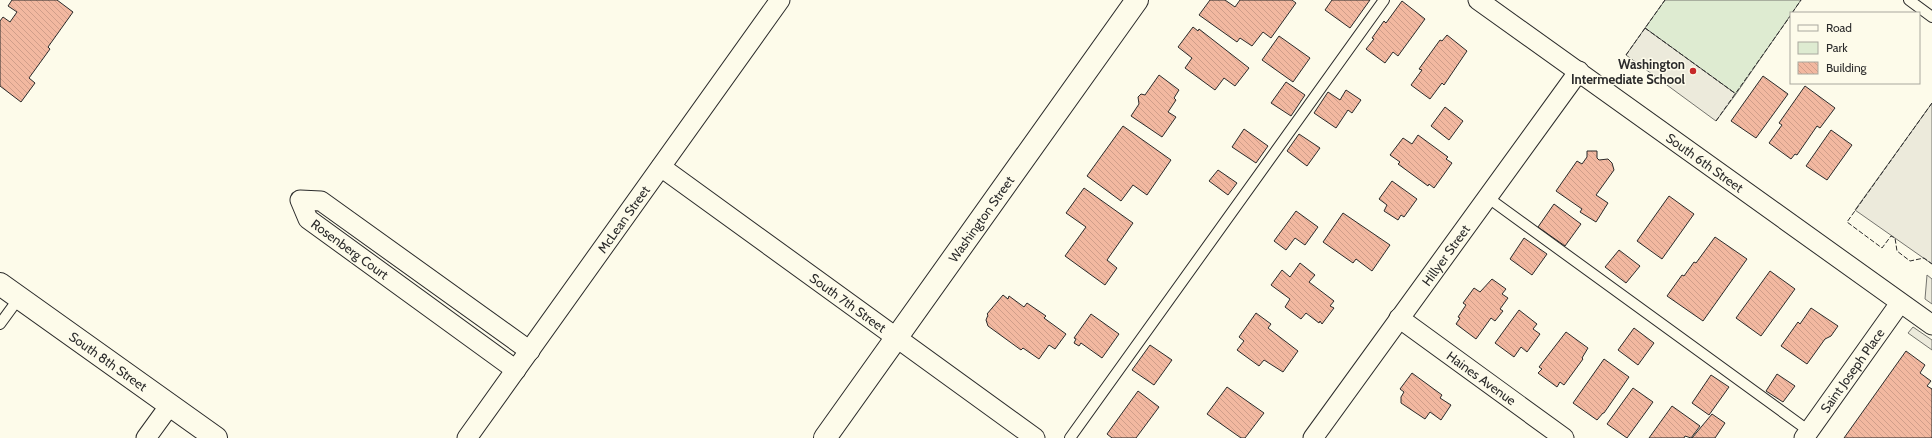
<svg xmlns="http://www.w3.org/2000/svg" width="1932" height="438" viewBox="0 0 1932 438" font-family="Cabin,sans-serif">
  <defs>
    <pattern id="building-back-hatch" width="6" height="6" patternUnits="userSpaceOnUse"><rect width="6" height="6" fill="#f2b8a0"/><path d="M-1 5l2 2M0 0l6 6M5-1l2 2" fill="none" stroke="#d09e8a"/></pattern>
  </defs>
  <rect width="100%" height="100%" fill="#fdfbea"/>
  <polygon fill="#deebd1" stroke="#74746e" points="1665,0 1801,0 1736,94 1645,28"/>
  <g fill="#eceadb" stroke="#74746e">
    <polygon points="1645,28 1736,94 1716,121 1626,55"/>
    <polygon points="1932,103 1932,264 1855,210"/>
    <polygon points="1927,275 1932,279 1932,304 1925,299"/>
    <polygon points="1913,327 1932,340 1932,350 1908,333"/>
  </g>
  <g fill="url(#building-back-hatch)" stroke="#2b2b2b">
    <polygon points="12,0 57,0 73,12 48,47 50,49 29,78 35,83 21,102 0,86 0,21 3,17 10,22 17,12 8,6"/>
    <polygon points="1210,0 1225,0 1235,7 1240,0 1292,0 1296,3 1271,38 1263,32 1252,46 1240,38 1237,42 1199,15"/>
    <polygon points="1332,0 1370,0 1350,28 1325,10"/>
    <polygon points="1402,1 1425,19 1398,56 1393,52 1385,63 1366,49 1374,39 1372,38 1384,21 1386,23"/>
    <polygon points="1193,27 1198,31 1199,29 1249,68 1235,86 1224,78 1215,90 1185,68 1192,58 1178,47"/>
    <polygon points="1447,35 1467,51 1444,85 1442,83 1430,99 1411,85 1422,70 1419,69 1440,40 1442,41"/>
    <polygon points="1279,36 1310,58 1293,82 1262,60"/>
    <polygon points="1159,75 1179,90 1174,98 1176,100 1168,112 1176,117 1162,137 1131,116 1139,104 1138,97 1141,94 1145,95"/>
    <polygon points="1763,76 1788,94 1756,138 1731,121"/>
    <polygon points="1286,82 1305,95 1291,116 1271,103"/>
    <polygon points="1805,86 1835,108 1820,128 1817,126 1797,155 1795,154 1791,159 1769,143 1782,125 1779,123"/>
    <polygon points="1346,90 1361,100 1352,113 1348,110 1336,128 1314,113 1328,92 1340,100"/>
    <polygon points="1445,107 1463,121 1449,140 1431,126"/>
    <polygon points="1123,126 1171,160 1147,195 1133,185 1121,201 1087,176"/>
    <polygon points="1244,129 1268,146 1256,163 1232,147"/>
    <polygon points="1831,130 1852,145 1827,180 1806,166"/>
    <polygon points="1299,134 1320,148 1307,166 1287,151"/>
    <polygon points="1418,135 1448,157 1446,159 1452,163 1434,188 1429,184 1428,186 1398,164 1400,162 1390,155 1403,138 1412,144"/>
    <polygon points="1587,151 1597,151 1597,158 1599,160 1608,159 1612,163 1614,170 1596,195 1608,203 1596,222 1580,212 1582,209 1556,191 1577,161 1582,164 1587,157"/>
    <polygon points="1218,170 1237,183 1228,195 1209,181"/>
    <polygon points="1392,181 1417,199 1404,217 1401,215 1398,220 1384,211 1387,205 1379,199"/>
    <polygon points="1084,188 1133,223 1107,260 1117,268 1105,285 1065,256 1086,227 1066,213"/>
    <polygon points="1669,196 1694,214 1662,259 1637,241"/>
    <polygon points="1554,204 1581,224 1565,246 1538,227"/>
    <polygon points="1296,211 1318,227 1305,245 1295,238 1286,250 1274,241"/>
    <polygon points="1343,213 1390,245 1372,271 1356,259 1353,263 1323,242"/>
    <polygon points="1715,237 1747,259 1703,321 1667,296 1682,275 1684,276 1694,262 1696,263"/>
    <polygon points="1524,238 1547,254 1532,275 1510,259"/>
    <polygon points="1619,250 1640,266 1626,283 1605,267"/>
    <polygon points="1300,263 1315,275 1309,282 1334,301 1330,306 1334,308 1322,324 1320,321 1319,323 1306,313 1301,319 1285,307 1290,299 1271,285 1282,270 1290,277"/>
    <polygon points="1770,271 1795,289 1761,336 1736,318"/>
    <polygon points="1492,279 1506,289 1502,294 1508,298 1500,309 1503,311 1495,321 1491,318 1476,339 1456,324 1460,318 1458,317 1466,305 1463,303 1474,288 1480,292"/>
    <polygon points="1003,295 1008,299 1009,296 1024,307 1027,303 1046,316 1044,318 1066,334 1055,349 1049,345 1039,359 1023,348 1021,350 988,326 986,320 988,315 987,314"/>
    <polygon points="1811,308 1838,326 1831,336 1825,339 1807,364 1781,346 1798,322 1800,324"/>
    <polygon points="1519,310 1537,324 1533,329 1540,334 1527,352 1521,347 1514,357 1495,343"/>
    <polygon points="1256,313 1271,324 1268,328 1298,351 1283,372 1264,360 1259,366 1237,350 1244,341 1239,337"/>
    <polygon points="1091,314 1119,334 1102,358 1081,343 1079,346 1074,343 1076,339 1074,338"/>
    <polygon points="1634,328 1654,343 1638,365 1618,350"/>
    <polygon points="1566,332 1588,348 1582,358 1583,359 1564,385 1560,382 1557,387 1538,373 1542,369 1539,367"/>
    <polygon points="1150,345 1172,360 1154,385 1132,370"/>
    <polygon points="1906,351 1925,365 1920,373 1931,381 1927,386 1932,389 1932,438 1844,438"/>
    <polygon points="1604,359 1629,377 1604,413 1603,413 1597,420 1573,403"/>
    <polygon points="1412,373 1442,395 1440,398 1451,405 1441,420 1430,412 1425,419 1401,403 1401,397 1404,392 1400,389"/>
    <polygon points="1777,374 1795,386 1783,402 1766,391"/>
    <polygon points="1711,375 1729,387 1709,415 1692,403"/>
    <polygon points="1227,387 1264,413 1245,438 1241,438 1207,414"/>
    <polygon points="1633,388 1653,402 1627,438 1607,424"/>
    <polygon points="1138,391 1159,407 1136,438 1112,438 1107,434"/>
    <polygon points="1672,406 1700,426 1691,438 1685,436 1684,438 1649,438"/>
    <polygon points="1712,414 1725,423 1715,438 1692,438"/>
  </g>
  <g fill="none" stroke-linecap="round" stroke-linejoin="round">
    <g stroke="#2b2b2b" stroke-width="12">
      <g id="service">
        <polyline points="1909,0 1932,17"/>
        <polyline points="1487,197 1809,431"/>
        <polyline points="0,324 19,298"/>
        <polyline points="1070,438 1384,0"/>
      </g>
    </g>
    <g stroke="#2b2b2b" stroke-width="21">
      <g id="minor">
        <path id="s1" d="M1478 0 1932 325"/>
        <path id="s2" d="M661 167 1035 438"/>
        <path id="s3" d="M1399 318 1564 438"/>
        <polyline points="516,370 308,219 300,200 321,201 530,351"/>
        <polyline points="146,438 170,405"/>
        <path id="s4" d="M467 438 780 0"/>
        <path id="s5" d="M1313 438 1579 71"/>
        <path id="s6" d="M1804 438 1900 303"/>
      </g>
    </g>
    <g stroke="#2b2b2b" stroke-width="24">
      <g id="tertiary">
        <path id="s7" d="M0 284 216 438"/>
        <path id="s8" d="M825 438 1137 0"/>
      </g>
    </g>
    <use href="#service" stroke="#fdfbea" stroke-width="10"/>
    <use href="#minor" stroke="#fdfbea" stroke-width="19"/>
    <use href="#tertiary" stroke="#fdfbea" stroke-width="22"/>
    <g stroke="#2b2b2b" stroke-width="1" stroke-dasharray="5 2" stroke-linecap="butt">
      <polyline points="1792,13 1801,0"/>
      <polyline points="1645,28 1736,94"/>
      <polyline points="1626,55 1665,0"/>
      <polyline points="1932,103 1847,222 1882,248 1891,236 1895,238 1897,251 1910,261 1924,258 1932,264"/>
      <polyline points="1716,121 1791,15"/>
    </g>
  </g>
  <circle fill="#c62828" stroke="#fdfbea" stroke-width="1.5" cx="1693" cy="71" r="4"/>
  <g text-anchor="middle" stroke-width="3" stroke-linejoin="round" paint-order="stroke">
    <g font-size="13" font-weight="bold" fill="#2b2b2b" stroke="#fdfbea" text-anchor="end">
      <text x="1685" y="69">Washington<tspan x="1685" dy="15">Intermediate School</tspan></text>
    </g>
    <g font-size="13" fill="#2b2b2b" stroke="#fdfbea">
      <text dy="5" stroke="none"><textPath href="#s1" startOffset="279">South 6th Street</textPath></text>
      <text dy="5" stroke="none"><textPath href="#s4" startOffset="269">McLean Street</textPath></text>
      <text dy="5" stroke="none"><textPath href="#s8" startOffset="269">Washington Street</textPath></text>
      <text transform="translate(350 249) rotate(36)" y="5">Rosenberg Court</text>
      <text dy="5" stroke="none"><textPath href="#s5" startOffset="226">Hillyer Street</textPath></text>
      <text dy="5" stroke="none"><textPath href="#s2" startOffset="231">South 7th Street</textPath></text>
      <text dy="5" stroke="none"><textPath href="#s7" startOffset="133">South 8th Street</textPath></text>
      <text dy="5" stroke="none"><textPath href="#s6" startOffset="83">Saint Joseph Place</textPath></text>
      <text dy="5" stroke="none"><textPath href="#s3" startOffset="102">Haines Avenue</textPath></text>
    </g>
  </g>
  <rect x="1790" y="12" width="130" height="72" fill="#fdfbea" stroke="#a9a89e"/>
  <rect x="1798" y="25" width="20" height="6" fill="#fdfbea" stroke="#a9a89e"/>
  <text x="1826" y="32" font-size="12" fill="#2b2b2b">Road</text>
  <rect x="1798" y="42" width="20" height="12" fill="#deebd1" stroke="#a9a89e"/>
  <text x="1826" y="52" font-size="12" fill="#2b2b2b">Park</text>
  <rect x="1798" y="62" width="20" height="12" fill="url(#building-back-hatch)" stroke="#a9a89e"/>
  <text x="1826" y="72" font-size="12" fill="#2b2b2b">Building</text>
</svg>
